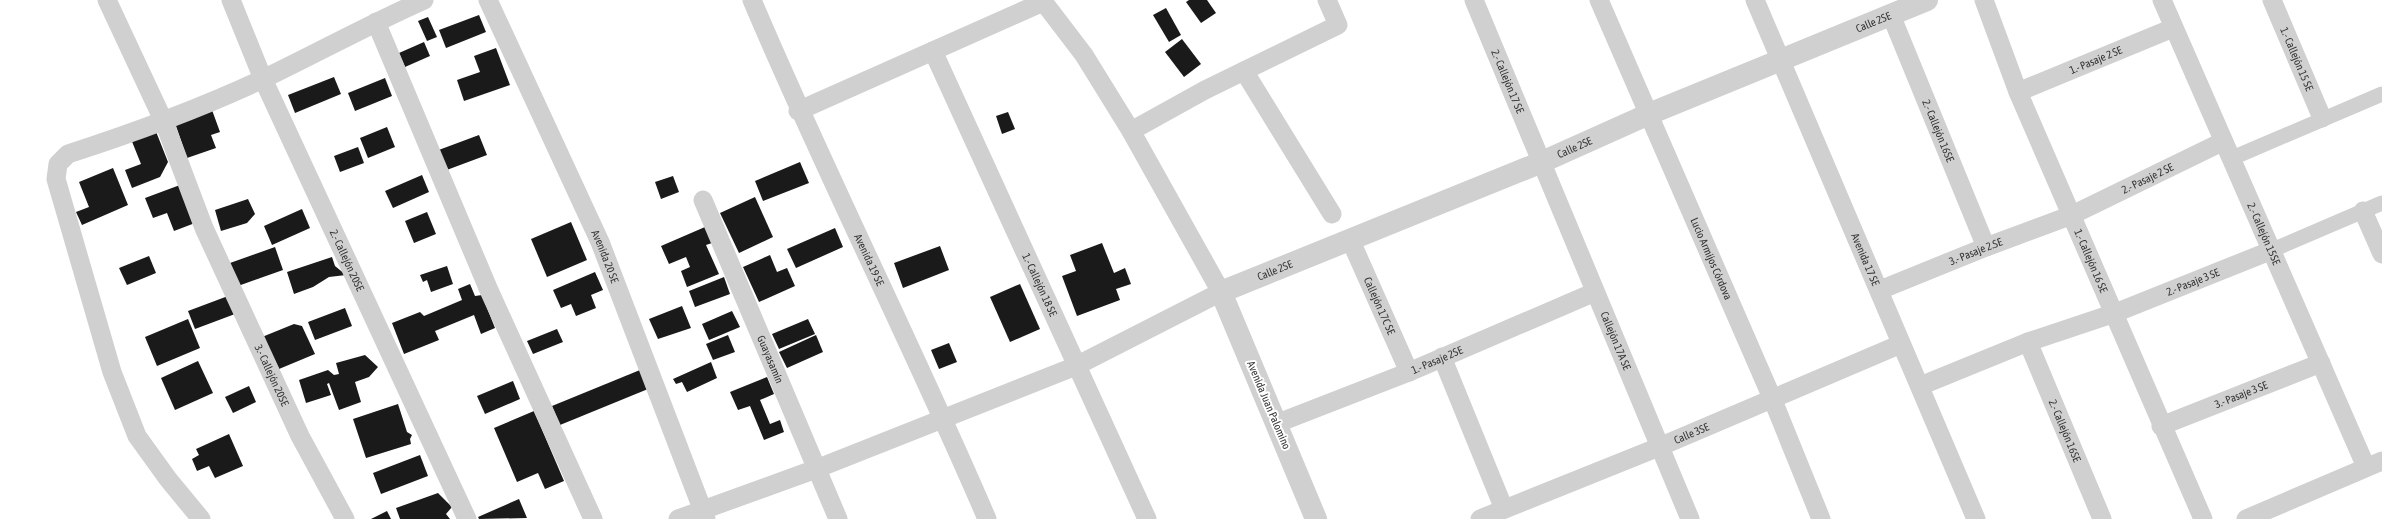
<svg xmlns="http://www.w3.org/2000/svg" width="2382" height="519" viewBox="0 0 2382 519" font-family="'Asap Condensed',sans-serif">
  <rect width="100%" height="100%" fill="#fff"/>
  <g fill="#1a1a1a">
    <polygon points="1189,0 1207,0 1216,13 1201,23 1186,2"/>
    <polygon points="1166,8 1181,35 1169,42 1153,15"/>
    <polygon points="479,15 486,32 446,48 439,30"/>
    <polygon points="428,17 437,37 427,41 418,21"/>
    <polygon points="1182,39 1201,64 1184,77 1165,52"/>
    <polygon points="424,42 430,56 405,67 399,53"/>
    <polygon points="496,48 510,85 464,101 457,80 480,72 474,56"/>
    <polygon points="334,77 341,94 295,113 288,95"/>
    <polygon points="385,78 392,96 355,111 348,93"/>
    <polygon points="212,110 220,132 211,135 216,148 187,158 175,123"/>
    <polygon points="1008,112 1015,129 1002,134 996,116"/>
    <polygon points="387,127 395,147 368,158 360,138"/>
    <polygon points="155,129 168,162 160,177 132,188 125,170 141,164 131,139"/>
    <polygon points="479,135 487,155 444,171 436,151"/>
    <polygon points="358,147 364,163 340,172 334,156"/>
    <polygon points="800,162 809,183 763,201 755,181"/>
    <polygon points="113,168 128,205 82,225 76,212 89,207 79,182"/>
    <polygon points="422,175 429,192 393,208 385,191"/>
    <polygon points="673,176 679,192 661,199 655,182"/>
    <polygon points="180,185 195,223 174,231 167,213 153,218 145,198"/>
    <polygon points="755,197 773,237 739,253 720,213"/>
    <polygon points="248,199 255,214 247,223 221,231 215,210"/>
    <polygon points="302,209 310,228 272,245 264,226"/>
    <polygon points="427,212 436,234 414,243 405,221"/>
    <polygon points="571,222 587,260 547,277 531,239"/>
    <polygon points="705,227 712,243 706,245 719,274 687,287 681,271 690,267 686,257 669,264 661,246"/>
    <polygon points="835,228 843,247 796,268 787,249"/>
    <polygon points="1102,243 1114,273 1125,268 1131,284 1116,289 1120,300 1077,316 1062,276 1076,271 1070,255"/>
    <polygon points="940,246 949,270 903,288 894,263"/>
    <polygon points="275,247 283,270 238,286 230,263"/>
    <polygon points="770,255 777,272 787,268 795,286 759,302 743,267"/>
    <polygon points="149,256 156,273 127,285 119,268"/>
    <polygon points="332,257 335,266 346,275 329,277 313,287 294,294 287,272"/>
    <polygon points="447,266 453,284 431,292 427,280 423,282 420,275"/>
    <polygon points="595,272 603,290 591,295 596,308 576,316 571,304 561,308 553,290"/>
    <polygon points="724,277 730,294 695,307 689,291"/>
    <polygon points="470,284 475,296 482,295 495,328 481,334 474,315 435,331 439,340 404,354 392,323 420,312 424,316 462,300 458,289"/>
    <polygon points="1020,284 1040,329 1010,342 990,297"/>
    <polygon points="228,296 235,314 195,329 188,311"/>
    <polygon points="682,306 691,328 658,339 649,319"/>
    <polygon points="345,308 352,326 315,340 308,322"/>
    <polygon points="732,311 740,327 709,340 702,324"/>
    <polygon points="188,319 200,348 157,366 145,337"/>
    <polygon points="808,319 815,334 779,349 772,334"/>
    <polygon points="294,324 302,326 315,354 279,369 262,337"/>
    <polygon points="557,329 563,342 533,354 527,341"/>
    <polygon points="728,335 735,352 713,360 706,344"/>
    <polygon points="816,335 823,352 787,368 779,352"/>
    <polygon points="949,343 957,362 939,369 931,350"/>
    <polygon points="365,355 378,367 369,377 355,382 361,402 339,410 329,383 327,384 331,395 306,403 299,380 328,370 334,375 339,374 336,363"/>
    <polygon points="198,361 213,393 175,410 161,378"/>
    <polygon points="711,362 717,378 687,392 682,382 676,384 673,379"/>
    <polygon points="640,370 648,389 560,425 552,406"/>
    <polygon points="767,377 774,394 760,400 770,424 780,420 784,432 764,440 750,406 738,410 730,392"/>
    <polygon points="513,381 520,399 485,414 477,396"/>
    <polygon points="249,386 256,402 233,413 225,397"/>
    <polygon points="398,404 407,432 412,435 410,439 411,444 366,458 353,419"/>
    <polygon points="534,411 564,481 545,489 538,473 517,482 494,428"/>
    <polygon points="229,434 243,466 215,478 209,466 197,471 192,459 199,455 196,449"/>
    <polygon points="420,455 428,476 381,494 373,473"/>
    <polygon points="438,493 452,507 446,514 450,519 400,519 396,508"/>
    <polygon points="519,499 527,518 479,519 478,517"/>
    <polygon points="387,511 391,519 371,519"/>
  </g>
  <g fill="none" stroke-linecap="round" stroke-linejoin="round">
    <g stroke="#d0d0d0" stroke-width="15">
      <polyline points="2230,159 2382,94"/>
      <polyline points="2270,251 2382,203"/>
    </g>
    <g stroke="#d0d0d0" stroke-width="19">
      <path id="s1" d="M107 0 164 122 204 228 300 436 345 519"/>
      <path id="s2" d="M231 0 263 79 467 519"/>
      <path id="s3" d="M488 0 600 242 706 519"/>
      <path id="s4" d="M752 0C826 175 912 344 987 519"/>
      <path id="s5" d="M1474 0 1690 519"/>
      <path id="s6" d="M1599 0 1772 398 1821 519"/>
      <path id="s7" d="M1755 0 1976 519"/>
      <path id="s8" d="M1984 0 2018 92 2203 519"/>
      <path id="s9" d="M2162 0 2366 467"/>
      <path id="s10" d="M2272 0 2322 118"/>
      <path id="s11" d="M1891 15 1986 247"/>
      <polyline points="376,22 488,288 593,519"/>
      <path id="s12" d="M933 51 1147 519"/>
      <polyline points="1244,71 1332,214"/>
      <path id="s13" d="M2018 92 2173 28"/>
      <polyline points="798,111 1043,2"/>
      <polyline points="1131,131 1205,90 1338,25 1327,0"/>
      <path id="s14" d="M703 200 838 519"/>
      <polyline points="2363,211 2382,254"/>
      <path id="s15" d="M1350 239 1409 372"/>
      <path id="s16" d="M1880 290 1986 247 2072 215 2222 142"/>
      <path id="s17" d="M2028 342 2102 519"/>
      <polyline points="1442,357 1504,509"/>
      <path id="s18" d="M1920 386 2028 342 2115 313 2270 251"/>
      <path id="s19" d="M1278 423 1409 372 1595 292"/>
      <path id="s20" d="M2161 426 2321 363"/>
      <path d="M201 519 168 479 137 436 112 372 56 179 58 164 68 154C136 132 199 109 263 79 317 53 370 24 424 0"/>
      <polyline points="678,519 816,469 1076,366 1221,292 1131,131 1084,55 1042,0"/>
      <path id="s21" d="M1480 519 1659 447 1901 344"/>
      <polyline points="2246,519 2382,461"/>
    </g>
    <path stroke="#d0d0d0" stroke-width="22" id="s22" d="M1316 519 1221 292 1542 162 1649 114 1927 0"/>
  </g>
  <g text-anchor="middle" stroke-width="4" stroke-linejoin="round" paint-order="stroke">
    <g font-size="11" fill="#333" stroke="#fff">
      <text dy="4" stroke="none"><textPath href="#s22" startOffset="952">Calle 2SE</textPath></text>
      <text dy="4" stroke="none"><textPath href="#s10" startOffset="64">1.- Callejón 15 SE</textPath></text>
      <text dy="4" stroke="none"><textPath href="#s13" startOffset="84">1.- Pasaje 2 SE</textPath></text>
      <text dy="4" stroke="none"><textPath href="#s5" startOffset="88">2.- Callejón 17 SE</textPath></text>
      <text dy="4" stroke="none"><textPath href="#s11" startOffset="125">2.- Callejón 16SE</textPath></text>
      <text dy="4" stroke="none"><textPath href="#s22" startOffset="628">Calle 2SE</textPath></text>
      <text dy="4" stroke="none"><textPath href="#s16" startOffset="290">2.- Pasaje 2 SE</textPath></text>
      <text dy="4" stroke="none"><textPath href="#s9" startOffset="255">2.- Callejón 15SE</textPath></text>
      <text dy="4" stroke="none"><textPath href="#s16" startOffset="103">3.- Pasaje 2.SE</textPath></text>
      <text dy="4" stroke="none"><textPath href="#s3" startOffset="282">Avenida 20 SE</textPath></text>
      <text dy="4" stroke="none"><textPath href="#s6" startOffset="282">Lucio Armijos Córdova</textPath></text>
      <text dy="4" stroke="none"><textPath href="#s7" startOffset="282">Avenida 17 SE</textPath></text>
      <text dy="4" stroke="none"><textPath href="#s2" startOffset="285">2.- Callejón 20SE</textPath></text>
      <text dy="4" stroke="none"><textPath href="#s4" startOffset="285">Avenida 19 SE</textPath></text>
      <text dy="4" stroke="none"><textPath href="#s8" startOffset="282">1.- Callejón 16 SE</textPath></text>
      <text dy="4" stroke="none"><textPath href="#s22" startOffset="304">Calle 2SE</textPath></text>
      <text dy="4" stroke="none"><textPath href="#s18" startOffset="292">2.- Pasaje 3 SE</textPath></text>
      <text dy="4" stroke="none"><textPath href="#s12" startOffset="257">1.- Callejón 18 SE</textPath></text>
      <text dy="4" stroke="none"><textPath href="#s15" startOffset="73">Callejón 17C SE</textPath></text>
      <text dy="4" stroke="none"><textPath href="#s5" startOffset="369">Callejón 17A SE</textPath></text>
      <text dy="4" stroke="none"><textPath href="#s19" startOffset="171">1.- Pasaje 2SE</textPath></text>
      <text dy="4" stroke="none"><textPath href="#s14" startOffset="173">Guayasamín</textPath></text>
      <text dy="4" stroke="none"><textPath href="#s1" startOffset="410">3.- Callejón 20SE</textPath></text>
      <text dy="4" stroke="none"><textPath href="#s20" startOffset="86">3.- Pasaje 3 SE</textPath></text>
      <text transform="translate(1269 405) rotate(67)" y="4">Avenida Juan Palomino</text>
      <text dy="4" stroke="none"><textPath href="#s17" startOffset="96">2.- Callejón 16SE</textPath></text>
      <text dy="4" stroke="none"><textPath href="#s21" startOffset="228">Calle 3SE</textPath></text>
    </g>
  </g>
</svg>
